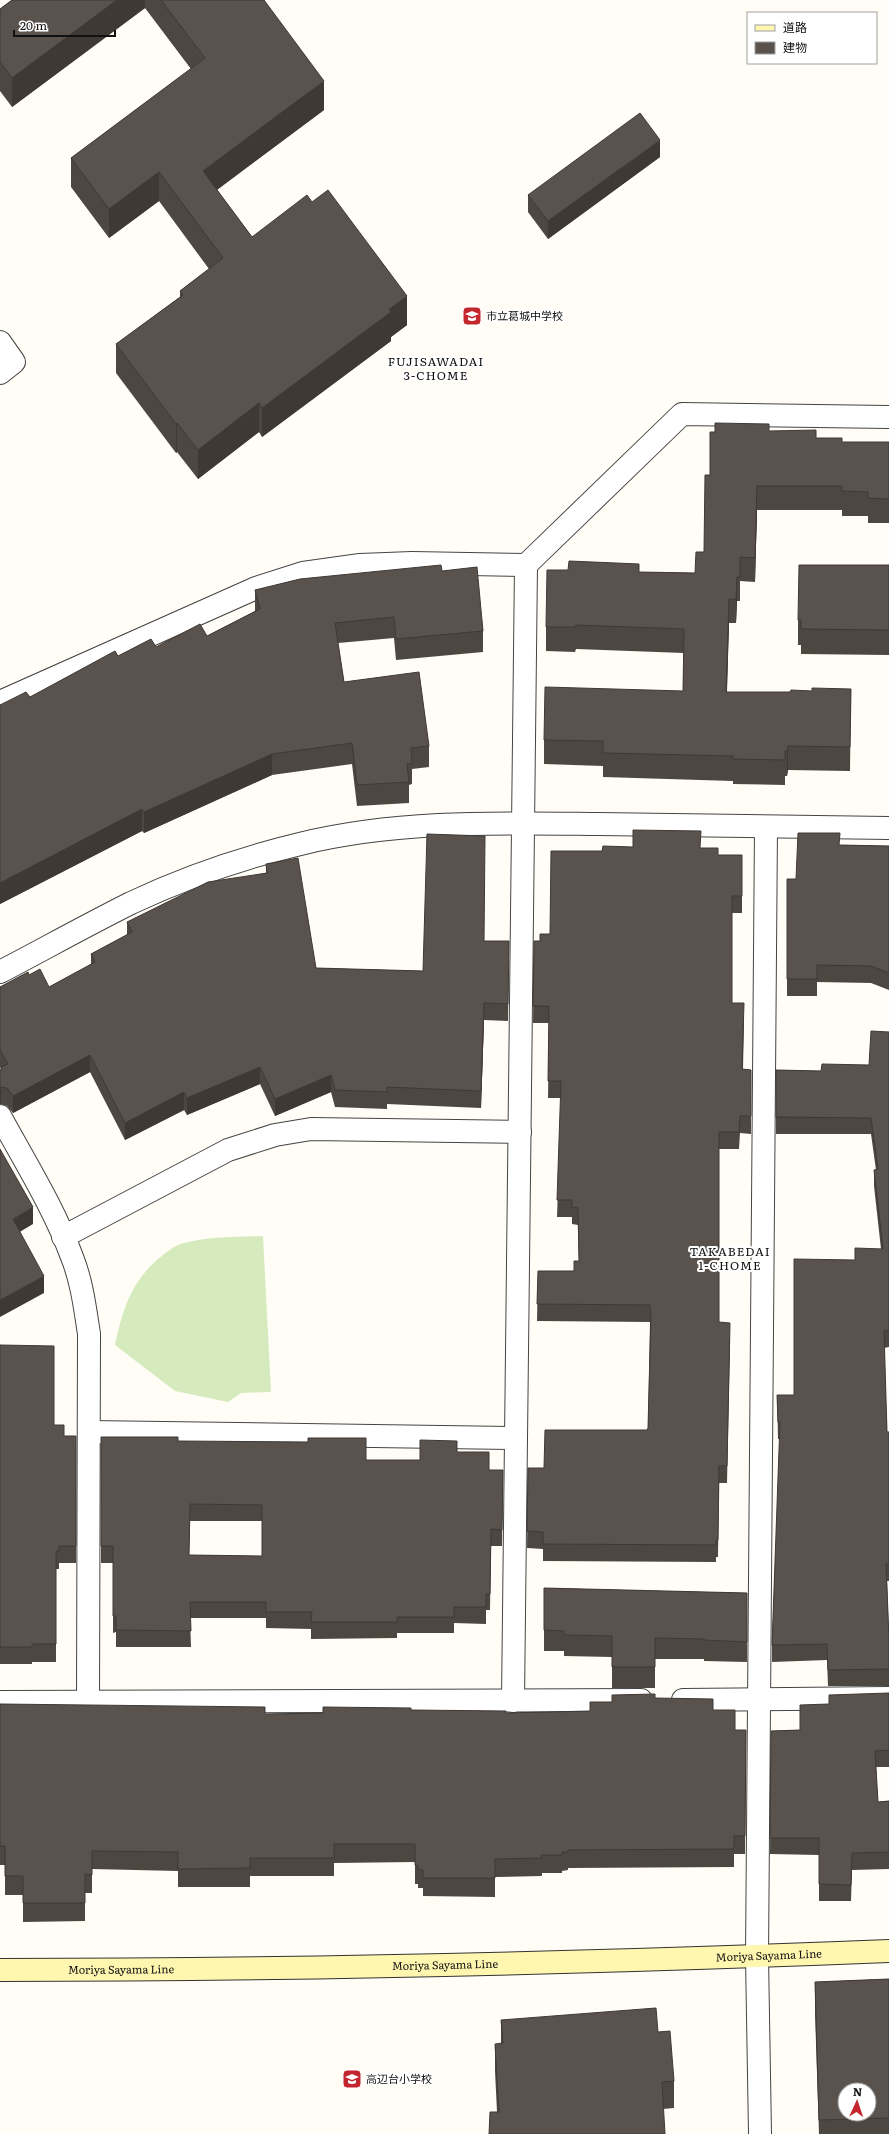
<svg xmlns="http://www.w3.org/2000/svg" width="889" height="2134" viewBox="0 0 889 2134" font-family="Literata,'Noto Sans JP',serif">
  <rect width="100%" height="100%" fill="#fffdf5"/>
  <path fill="#d5ebbd" d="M263 1236 271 1392 241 1393 228 1402 175 1391 115 1345C123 1308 132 1279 163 1255 167 1252 173 1247 178 1245 205 1236 235 1237 263 1236Z"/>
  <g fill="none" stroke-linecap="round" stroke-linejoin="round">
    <g stroke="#444" stroke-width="24">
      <g id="minor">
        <polyline points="0,342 14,362 0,373"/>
        <polyline points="0,702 256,588 303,573 360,565 412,563 526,565"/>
        <path d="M0 1116C25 1162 54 1208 72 1257 82 1282 85 1308 89 1334L88 1702"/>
        <polyline points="63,1237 228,1150 275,1135 311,1129 520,1132"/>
        <polyline points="89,1432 516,1438"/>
        <polyline points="683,1700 889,1698"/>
        <polyline points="513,1701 526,565 682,414 889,417"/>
        <polyline points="0,1702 641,1700"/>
        <polyline points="757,1957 766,827"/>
      </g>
    </g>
    <g stroke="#444" stroke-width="24">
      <g id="tertiary">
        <path d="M0 972C44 949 87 925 131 903 184 878 242 858 300 844 398 820 499 823 598 824 695 826 792 827 889 828"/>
        <polyline points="757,1957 760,2134"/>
      </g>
    </g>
    <g stroke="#333" stroke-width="24">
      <g id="secondary">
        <path id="s1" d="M0 1970C297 1970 593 1963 889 1951"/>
      </g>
    </g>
    <use href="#minor" stroke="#fff" stroke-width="22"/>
    <use href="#tertiary" stroke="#fff" stroke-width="22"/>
    <use href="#secondary" stroke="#fff6b0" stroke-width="22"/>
  </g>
  <g fill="#4d4742" fill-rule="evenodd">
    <polygon points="12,0 264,0 324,110 217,190 252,237 407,325 391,337 391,341 262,437 259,432 198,479 177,452 176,453 116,373 116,344 180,297 180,291 209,269 159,201 109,238 71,187 71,158 191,69 145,8 12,107 0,91 0,9"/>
    <polygon points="660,157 548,239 528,212 528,195"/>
    <polygon points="769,431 842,442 889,442 889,523 868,523 868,516 842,516 842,510 757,510 755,582 740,581 740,601 737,601 736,623 729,623 727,692 790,692 851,689 850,771 788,770 787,776 785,776 785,785 733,784 733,781 603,777 603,766 544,764 544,740 683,691 684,653 576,649 575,652 546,651 546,627 639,572 695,573 704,552 710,475"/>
    <polygon points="889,565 889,655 801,654 801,645 798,645 798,620"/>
    <polygon points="442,571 483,631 483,652 396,660 394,638 338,643 344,682 429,746 429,767 412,769 412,784 409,785 409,803 357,806 352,764 272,775 144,833 142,831 0,904 0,705 30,697 118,656 207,636 255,611 255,590"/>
    <polygon points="840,845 889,846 889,990 871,983 817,982 817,996 787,996 787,879 796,879"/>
    <polygon points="633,847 701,848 718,855 742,855 742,913 732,913 732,1003 744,1020 743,1069 751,1070 751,1134 740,1133 739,1149 719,1149 719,1322 730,1340 727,1483 719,1483 718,1557 716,1557 716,1562 543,1561 543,1549 527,1548 528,1468 544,1468 647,1430 648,1428 650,1322 537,1321 538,1271 574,1271 579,1261 578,1225 572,1224 572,1217 557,1217 561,1098 548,1098 549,1023 533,1023 534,941 540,941 550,934 602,851"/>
    <polygon points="266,864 316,968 423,971 484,941 509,941 508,1021 484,1020 481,1108 387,1104 387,1109 335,1107 331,1092 275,1116 260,1084 187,1115 184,1110 125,1140 90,1072 13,1113 7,1106 0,1104 1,1070 0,1067 0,987 29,975 49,987 91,965 91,954 127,935 127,922 266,873"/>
    <polygon points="889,1032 889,1347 884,1348 887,1432 889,1432 889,1581 887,1581 889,1639 889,1686 828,1686 827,1660 772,1662 772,1645 780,1439 778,1439 777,1395 794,1395 855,1260 881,1249 874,1186 874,1170 876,1170 871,1134 776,1134 776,1070 821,1071 869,1065"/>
    <polygon points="0,1345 54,1425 64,1436 76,1436 76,1563 59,1563 59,1569 56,1569 56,1662 32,1662 32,1664 0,1664"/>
    <path d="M101 1437 178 1441 366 1460H420L457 1452 489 1470H503L502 1546H491L490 1610H486V1624L454 1623V1633H397V1638L311 1639V1629L266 1628V1618H190L191 1647H116V1632L113 1633V1563H101ZM190 1521H262V1556L189 1555Z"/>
    <polygon points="544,1588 747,1593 747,1662 704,1661 704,1659 655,1659 655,1688 612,1688 612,1657 564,1656 564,1651 544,1651"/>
    <polygon points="889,1693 889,1767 876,1767 878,1802 889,1801 889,1869 852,1870 851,1901 819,1901 819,1855 770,1854 771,1731 800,1730 829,1704"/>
    <polygon points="655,1698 713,1710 735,1730 746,1730 745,1854 734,1854 734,1867 568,1868 568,1870 562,1871 562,1873 542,1873 542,1876 495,1877 495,1897 423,1896 423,1888 418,1888 418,1884 415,1884 415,1862 334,1863 334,1876 250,1876 250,1887 178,1887 178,1871 92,1869 92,1893 85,1893 85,1921 23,1922 23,1895 5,1895 5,1865 0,1865 0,1704 265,1714 323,1713 411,1710 506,1713 590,1711 612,1702"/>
    <polygon points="889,1979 889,2134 819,2134 815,2013 815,1982"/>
    <polygon points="501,2020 658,2032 674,2081 674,2108 663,2109 497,2112 495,2071 495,2044 501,2044"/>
  </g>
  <g fill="#3f3936">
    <polygon points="117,0 145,0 145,8 12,107 12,78"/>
    <polygon points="324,81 324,110 203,200 203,171"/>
    <polygon points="660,140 660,157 548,239 548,221"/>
    <polygon points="159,172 159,201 109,238 109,209"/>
    <polygon points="407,296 407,325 391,337 391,341 262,437 262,408 389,309"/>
    <polygon points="259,403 259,432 198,479 198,450"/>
    <polygon points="177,423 177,452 176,453 176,424"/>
    <polygon points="757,486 757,510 755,582 755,558"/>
    <polygon points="737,577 737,601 736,623 736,599"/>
    <polygon points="729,599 729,623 726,716 726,692"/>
    <polygon points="788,746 788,770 787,776 787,751"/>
    <polygon points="272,754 272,775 144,833 144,812"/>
    <polygon points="142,809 142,831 0,904 0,883"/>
    <polygon points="484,1003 484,1020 481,1108 481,1091"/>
    <polygon points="90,1055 90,1072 13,1113 13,1096"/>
    <polygon points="260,1067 260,1084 187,1115 187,1098"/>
    <polygon points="331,1075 331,1092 275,1116 275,1099"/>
    <polygon points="1,1086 1,1104 0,1104 0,1087"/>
    <polygon points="184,1092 184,1110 125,1140 125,1123"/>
    <polygon points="33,1207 33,1224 13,1236 13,1219"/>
    <polygon points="44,1276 44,1293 0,1317 0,1300"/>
  </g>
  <g fill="#5a524d" stroke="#3f3936" fill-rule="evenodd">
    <polygon points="12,0 117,0 12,78 0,62 0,9"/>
    <polygon points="161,0 264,0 324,81 203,171 252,237 307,195 312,202 328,190 407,296 389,309 391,312 262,408 259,403 198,450 177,423 176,424 116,344 183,295 180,291 223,258 159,172 109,209 71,158 205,58"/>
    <polygon points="640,113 660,140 548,221 528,195"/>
    <polygon points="715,423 769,424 769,431 816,430 816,438 842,438 842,442 889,442 889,499 868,498 868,492 842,491 842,486 757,486 755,558 740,557 740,577 737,577 736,599 729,599 726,692 790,692 791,690 812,691 812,688 851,689 850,747 788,746 787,751 785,751 785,760 733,759 733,756 603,753 603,741 544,740 545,687 683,691 684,629 576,625 575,627 546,627 547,570 568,570 569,561 639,564 639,572 695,573 696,552 704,552 705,475 710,475 710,432 715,432"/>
    <polygon points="441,565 442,571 477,567 483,631 396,639 394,617 335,623 344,682 419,672 429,746 411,748 412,763 407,764 409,782 357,785 352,743 272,754 144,812 142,809 0,883 0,705 26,692 30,697 115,651 118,656 151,639 156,647 200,624 207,636 260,609 255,590 300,579"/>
    <polygon points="799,565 889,565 889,630 801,629 801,620 798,620"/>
    <polygon points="633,830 701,831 700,848 718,848 718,855 742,855 742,896 732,896 732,1003 744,1003 742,1069 751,1070 751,1116 740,1116 739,1132 719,1132 719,1322 730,1323 727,1466 719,1466 718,1540 716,1540 716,1545 543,1544 543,1532 527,1531 528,1468 544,1468 545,1430 647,1430 648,1428 651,1314 650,1305 537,1304 538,1271 574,1271 574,1261 579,1261 578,1208 572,1207 572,1200 557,1200 561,1081 548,1081 549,1006 533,1006 534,941 540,941 540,934 550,934 551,851 602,851 603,846 633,847"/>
    <polygon points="798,833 840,833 839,845 889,846 889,973 871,966 817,965 817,979 787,979 787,879 796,879"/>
    <polygon points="427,834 485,836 484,941 509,941 508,1004 484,1003 481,1091 387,1087 387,1092 335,1090 331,1075 275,1099 260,1067 187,1098 184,1092 125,1123 90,1055 13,1096 7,1088 0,1087 0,1070 2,1069 1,1067 8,1064 0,1050 0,987 28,972 29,975 40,969 49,987 95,962 91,954 132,932 127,922 208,882 267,873 266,864 298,858 316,968 423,971"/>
    <polygon points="871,1031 889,1032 889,1331 884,1331 887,1432 889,1432 889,1564 886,1564 889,1639 889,1669 828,1670 827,1644 772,1645 780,1422 778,1422 777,1395 794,1395 794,1259 855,1260 855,1248 883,1249 874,1170 878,1169 871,1118 776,1117 776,1070 821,1071 822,1064 869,1065"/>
    <polygon points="0,1149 33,1207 13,1219 44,1276 0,1300"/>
    <polygon points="0,1345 54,1346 54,1425 64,1425 64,1436 76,1436 76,1546 59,1546 59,1551 56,1551 56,1644 32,1644 32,1647 0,1647"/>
    <path d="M101 1437H178V1441L308 1442V1438H366V1460H420V1440L457 1441V1452H489V1470H503L502 1530 491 1529 490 1594H486V1607H454V1617H397V1622H311L312 1612H266V1602H190L191 1631 116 1630V1616H113V1546H101ZM190 1504 262 1505V1556L189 1555Z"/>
    <polygon points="544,1588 747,1593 747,1642 704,1640 704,1639 655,1638 655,1667 612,1667 612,1636 564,1635 564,1631 544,1630"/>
    <polygon points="889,1693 889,1750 875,1751 878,1802 889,1801 889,1852 852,1853 851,1885 819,1884 819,1838 770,1838 771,1731 800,1730 800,1705 829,1704 829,1695"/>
    <polygon points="655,1694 655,1698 713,1699 713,1710 735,1710 735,1730 746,1730 745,1836 734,1836 734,1849 568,1850 568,1852 562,1852 562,1855 541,1855 542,1858 495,1859 495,1878 423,1878 423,1870 418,1870 418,1866 415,1865 415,1844 334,1844 334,1858 250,1858 250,1868 178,1869 178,1852 92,1851 92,1875 85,1874 85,1903 23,1903 23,1876 5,1876 5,1846 0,1846 0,1704 265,1707 265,1714 323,1713 323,1707 411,1708 411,1710 506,1711 506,1713 590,1711 590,1702 612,1702 612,1695"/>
    <path d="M889 1979V2118L819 2120 815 1982ZM845 2090H869V2114H845Z"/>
    <polygon points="656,2008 658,2032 670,2031 674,2081 662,2082 665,2134 489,2134 490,2112 499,2112 495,2044 503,2043 501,2020"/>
  </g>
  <defs>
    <g id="school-square" transform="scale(1)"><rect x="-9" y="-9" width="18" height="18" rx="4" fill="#c4262e" stroke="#fff"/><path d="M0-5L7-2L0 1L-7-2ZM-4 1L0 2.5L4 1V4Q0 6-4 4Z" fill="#fff"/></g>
  </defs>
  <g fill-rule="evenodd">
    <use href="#school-square" x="472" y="316"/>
    <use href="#school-square" x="352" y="2079"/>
  </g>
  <g text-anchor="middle" stroke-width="4" stroke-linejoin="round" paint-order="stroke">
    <g font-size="11" fill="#111" stroke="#fff" text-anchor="start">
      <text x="486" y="320">市立葛城中学校</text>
      <text x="366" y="2083">高辺台小学校</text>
    </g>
    <g font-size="11" fill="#111" stroke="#fff">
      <text dy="4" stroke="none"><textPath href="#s1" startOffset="769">Moriya Sayama Line</textPath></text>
      <text dy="4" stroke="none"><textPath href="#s1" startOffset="445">Moriya Sayama Line</textPath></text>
      <text dy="4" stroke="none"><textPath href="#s1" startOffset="121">Moriya Sayama Line</textPath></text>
    </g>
    <g font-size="12" letter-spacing="1" fill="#111" stroke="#fff">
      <text x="436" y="366">FUJISAWADAI<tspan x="436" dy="14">3-CHOME</tspan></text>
      <text x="730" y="1256">TAKABEDAI<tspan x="730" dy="14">1-CHOME</tspan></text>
    </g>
  </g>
  <rect x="747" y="12" width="130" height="52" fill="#ffffff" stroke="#a0a0a0"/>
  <rect x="755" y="25" width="20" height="6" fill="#fff6b0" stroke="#a0a0a0"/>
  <text x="783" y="32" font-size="12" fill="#111111">道路</text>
  <rect x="755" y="42" width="20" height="12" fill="#5a524d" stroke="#a0a0a0"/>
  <text x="783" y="52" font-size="12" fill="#111111">建物</text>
  <g transform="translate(857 2102) rotate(3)"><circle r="19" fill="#ffffff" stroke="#a0a0a0"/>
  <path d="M0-3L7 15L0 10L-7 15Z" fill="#c4262e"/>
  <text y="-6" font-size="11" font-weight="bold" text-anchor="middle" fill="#111111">N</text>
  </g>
  <path d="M14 30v6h101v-6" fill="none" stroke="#111111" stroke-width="2"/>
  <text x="20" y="30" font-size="12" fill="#111111" stroke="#ffffff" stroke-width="3" paint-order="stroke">20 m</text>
</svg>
